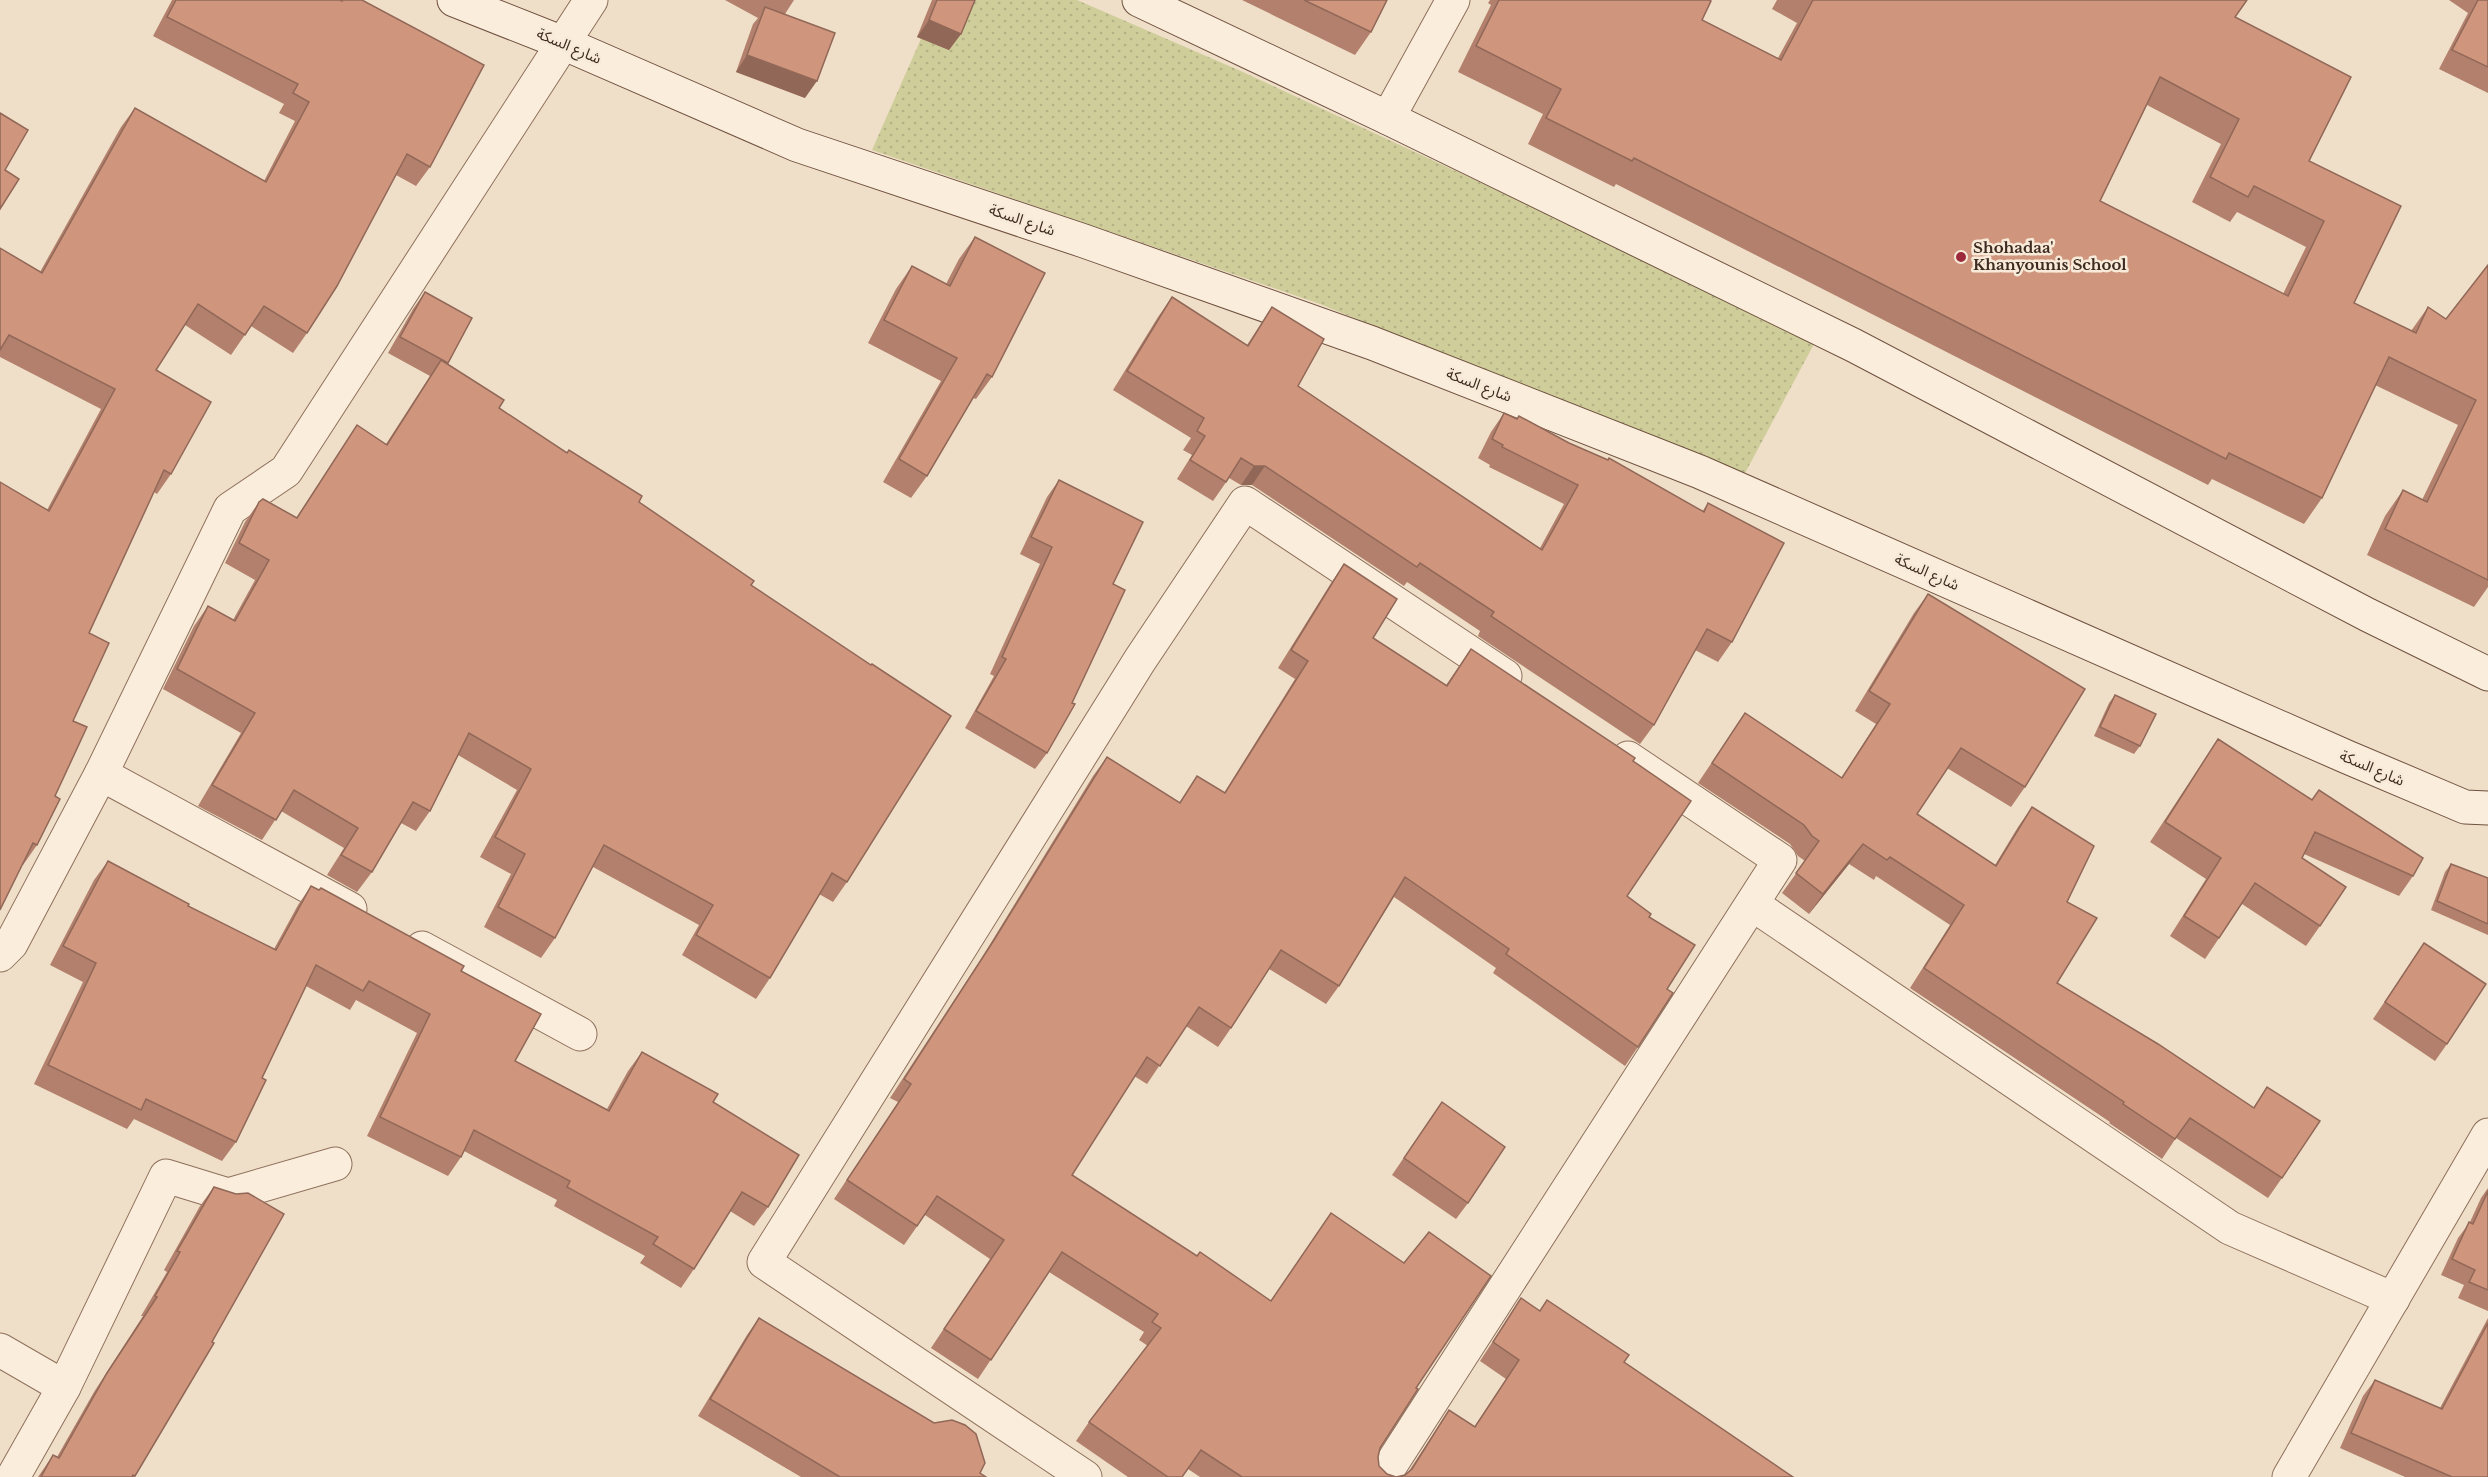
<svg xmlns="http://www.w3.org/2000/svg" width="2488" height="1477" viewBox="0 0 2488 1477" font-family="'Libre Baskerville','Noto Sans Arabic',serif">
  <defs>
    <pattern id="grass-dots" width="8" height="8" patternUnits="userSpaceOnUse" patternTransform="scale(1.5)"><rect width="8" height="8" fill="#cfce9b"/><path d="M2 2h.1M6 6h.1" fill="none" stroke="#b3b185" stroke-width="1.8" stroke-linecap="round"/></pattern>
  </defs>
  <rect width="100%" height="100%" fill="#f0dfc8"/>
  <polygon fill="url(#grass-dots)" points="938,0 1077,0 1243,72 1606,241 1814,344 1743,477 1320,304 872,150"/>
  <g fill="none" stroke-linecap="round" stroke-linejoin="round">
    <g stroke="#8d705c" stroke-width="35">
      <g id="minor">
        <polyline points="1388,118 1453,0"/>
        <polyline points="101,774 350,909"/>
        <polyline points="1752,904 2230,1228 2393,1299"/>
        <polyline points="422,948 580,1034"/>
        <polyline points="0,955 11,944 101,774 230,509 286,471 591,0"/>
        <polyline points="0,1350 64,1387"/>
        <polyline points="13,1477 64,1387 166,1176 228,1195 335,1164"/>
        <polyline points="1085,1477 764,1262 1140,660 1245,503 1505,676"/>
        <polyline points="1383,1477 1780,860 1628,758"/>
        <polyline points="2289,1477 2488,1135"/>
      </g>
    </g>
    <g stroke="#6f513f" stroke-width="35">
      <g id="secondary">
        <polyline points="454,0 563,43 797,145 1084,241 1372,343 1700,472 2347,757 2465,807 2488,808"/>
        <polyline points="1139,0 1388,118 1853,345 2368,615 2488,674"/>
      </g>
    </g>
    <use href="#minor" stroke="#faeddc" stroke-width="33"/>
    <use href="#secondary" stroke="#faeddc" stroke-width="33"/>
  </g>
  <g fill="#b2806c" fill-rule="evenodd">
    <polygon points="172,0 362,0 430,167 416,186 396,175 307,333 293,353 251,326 231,355 185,325 156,370 171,474 157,494 154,492 89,633 73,721 55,796 37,845 23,865 22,864 47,510 101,409 0,357 0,248 40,272 121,127 135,108 264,181 295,121 279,113 284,104 153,36"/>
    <polygon points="725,0 794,0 785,14 805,98 736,72 753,24 758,18"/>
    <polygon points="932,0 975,0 961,34 949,50 917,37"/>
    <polygon points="1242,0 1387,0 1371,32 1355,55"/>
    <path d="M1490 0H1709L1702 20 1778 58 1797 23 1772 9 1777 0H2247L2235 17 2309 161 2354 303 2411 331 2428 307 2446 319 2488 265V587L2474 607 2367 555 2385 516 2403 490 2422 500 2458 425 2375 385 2322 498 2304 524 2212 479 2208 485 1616 184 1614 187 1528 144 1543 114 1458 72 1491 5 1488 3ZM2147 105 2221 144 2192 202 2230 222 2237 212 2306 247 2283 294 2100 201Z"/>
    <polygon points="2449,0 2488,0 2488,93 2439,69 2468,13"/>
    <polygon points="975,237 992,377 976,399 973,398 927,476 911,498 883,482 941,381 868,343 896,289 912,266 946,284 959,259"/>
    <polygon points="425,292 472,318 448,364 499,408 639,502 751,585 847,882 833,902 819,894 770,978 756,999 682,955 699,925 593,867 555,938 541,958 484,927 511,874 480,857 517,790 458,755 430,811 416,831 401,823 372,872 357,892 327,875 344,848 281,811 262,840 198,806 241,733 163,689 194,626 208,606 233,620 255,580 225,563 245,522 259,502 296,518 357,425 386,444 430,376 388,353 413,309"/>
    <polygon points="1172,297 1247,345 1272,307 1298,386 1540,548 1564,504 1489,467 1490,465 1478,458 1491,432 1504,413 1702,512 1708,503 1732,642 1718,662 1695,650 1654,725 1640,744 1478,636 1480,631 1407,582 1404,586 1252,485 1241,485 1229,478 1213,501 1177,479 1192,455 1183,450 1191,438 1113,390 1158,317"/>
    <polygon points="1059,480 1113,584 1047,753 1035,769 965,728 994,676 990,674 1040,564 1020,554 1047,497"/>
    <polygon points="1344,564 1373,638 1446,685 1471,649 1633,761 1627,896 1649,917 1667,989 1638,1047 1625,1066 1493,973 1496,968 1394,897 1339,986 1326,1004 1269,969 1231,1028 1218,1047 1186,1026 1147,1084 1134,1076 1072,1175 1197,1256 1416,1388 1380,1448 1378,1457 1379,1466 1387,1474 1396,1477 1405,1475 1409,1471 1449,1410 1474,1427 1506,1379 1480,1361 1521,1298 1540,1311 1624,1362 1793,1477 1200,1477 1188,1469 1182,1477 1128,1477 1076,1441 1089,1422 1148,1346 1139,1340 1144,1332 1049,1272 978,1379 931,1348 990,1259 925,1215 904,1245 834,1199 898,1102 890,1098 981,959 1093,776 1107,757 1179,803 1197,776 1224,793 1295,679 1278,668 1331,583"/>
    <polygon points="1928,594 2025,787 2011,807 1947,768 1917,814 1995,865 2018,827 2032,807 2067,902 2057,983 2253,1108 2267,1087 2282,1178 2268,1198 2176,1138 2162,1159 2109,1123 2110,1122 1910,988 1950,925 1876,876 1874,880 1849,864 1809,914 1782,893 1805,861 1798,856 1790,844 1698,783 1745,713 1841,778 1876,724 1855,711 1914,613"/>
    <polygon points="2115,695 2140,746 2134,754 2094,736 2109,703"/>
    <polygon points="2218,739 2413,876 2399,896 2304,854 2302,858 2320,926 2306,946 2242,904 2205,959 2170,936 2206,879 2150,842"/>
    <polygon points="108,861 188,906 274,949 298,905 311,886 461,971 515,1061 607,1109 628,1071 642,1052 713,1102 768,1207 754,1226 730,1211 694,1269 681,1288 640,1263 645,1256 554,1206 557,1200 464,1151 461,1157 448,1176 367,1136 417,1033 356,1000 350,1010 306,986 262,1078 236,1142 222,1161 134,1119 127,1129 34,1084 83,982 50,965 94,880"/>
    <polygon points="2451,864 2488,878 2488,935 2431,910 2445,872"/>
    <polygon points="2424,943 2447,1044 2435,1061 2373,1019"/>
    <polygon points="1442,1102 1468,1203 1456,1219 1392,1175"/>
    <polygon points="214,1187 212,1342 214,1343 135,1477 38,1477 53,1455 57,1457 94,1392 143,1316 141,1316 167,1272 164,1270 200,1206"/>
    <polygon points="2488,1188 2488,1311 2458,1298 2464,1285 2441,1275 2458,1238 2470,1222 2481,1198"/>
    <polygon points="759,1318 980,1473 986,1477 801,1477 698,1416 747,1335"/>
    <polygon points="2488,1318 2488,1477 2405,1477 2340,1448 2363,1396 2375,1380 2440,1408"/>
  </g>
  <g fill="#916858">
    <polygon points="929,20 961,34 949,50 917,37"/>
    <polygon points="747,55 817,81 805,98 736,72"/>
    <polygon points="1254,466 1265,466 1252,485 1241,485"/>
    <polygon points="1863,844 1849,864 1809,914 1823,894"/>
  </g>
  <g fill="#cf957d" stroke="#916858" stroke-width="1.5" fill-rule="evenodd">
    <polygon points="176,0 340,0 342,1 342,0 362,0 484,65 430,167 407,154 337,286 307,333 264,306 245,335 198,304 156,370 211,402 171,474 164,470 89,633 109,643 73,721 87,727 55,796 60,799 37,845 33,843 0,910 0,482 49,511 115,389 9,335 0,350 0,248 42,273 135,108 266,182 309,102 293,93 298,84 167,17"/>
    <polygon points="937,0 975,0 961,34 929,20"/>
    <polygon points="1304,0 1387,0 1371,32"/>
    <path d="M1499 0H1709L1711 1 1702 20 1781 60 1813 0H2247L2235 17 2351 77 2309 161 2401 206 2354 303 2416 333 2428 307 2446 319 2488 265V580L2385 529 2403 490 2427 502 2476 400 2389 357 2322 498 2229 453 2226 459 1634 158 1632 161 1546 118 1561 89 1476 46ZM2160 77 2239 119 2210 177 2248 197 2254 186 2324 221 2288 296 2100 201Z"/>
    <polygon points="2478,0 2488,0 2488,67 2452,50"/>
    <polygon points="765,7 835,33 817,81 747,55"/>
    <polygon points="0,113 28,130 5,170 19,179 0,209"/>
    <polygon points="975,237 1045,273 992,377 987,374 927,476 899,459 957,358 884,320 912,266 950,286"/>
    <polygon points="425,292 472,318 448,363 400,337"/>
    <polygon points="1172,297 1248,346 1272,307 1324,339 1298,386 1542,550 1578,485 1502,447 1503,445 1492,439 1504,413 1517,419 1519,416 1569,443 1608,460 1609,458 1704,512 1708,503 1784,543 1732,642 1707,629 1654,725 1491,616 1494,612 1420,563 1417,567 1265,466 1254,466 1241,458 1226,482 1190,460 1205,436 1197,431 1204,418 1127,371"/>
    <polygon points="441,360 504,400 499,408 567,453 569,450 642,496 639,502 754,581 751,585 871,665 872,664 951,716 847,882 832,873 770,978 696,935 713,905 604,845 555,938 498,907 525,854 495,837 531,769 469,733 430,811 413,802 372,872 341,855 358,828 294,790 276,820 212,785 255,713 177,669 208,606 235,621 269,560 239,543 259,502 263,499 297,518 357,425 387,445"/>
    <polygon points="1059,480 1143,522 1113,584 1125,590 1072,703 1075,704 1047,753 976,711 1006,659 1002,657 1052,547 1031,537"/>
    <polygon points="1344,564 1397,599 1373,638 1447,686 1471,649 1635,758 1633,761 1691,801 1627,896 1651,914 1649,917 1695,945 1667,989 1673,993 1638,1047 1506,954 1509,949 1405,877 1339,986 1281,950 1231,1028 1199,1007 1160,1066 1147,1057 1072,1175 1197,1256 1200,1252 1271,1301 1331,1213 1404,1263 1429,1232 1491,1276 1416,1388 1418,1389 1380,1448 1378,1457 1379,1466 1387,1474 1396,1477 1405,1475 1412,1469 1449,1410 1475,1427 1519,1360 1493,1342 1521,1298 1540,1311 1547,1300 1629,1355 1624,1362 1793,1477 1242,1477 1201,1450 1182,1477 1168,1477 1089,1422 1161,1328 1152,1322 1158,1314 1062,1252 991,1360 944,1329 1004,1240 937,1196 917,1226 847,1180 911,1084 904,1079 994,940 1107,757 1180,803 1197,776 1225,793 1308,661 1291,650"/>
    <polygon points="1928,594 2085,689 2025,787 1961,748 1917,814 1996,866 2032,807 2094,846 2067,902 2097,918 2057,983 2158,1044 2254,1108 2267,1087 2320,1121 2282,1178 2190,1118 2175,1139 2123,1104 2124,1102 1924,968 1964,905 1890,857 1887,860 1863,844 1823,894 1796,873 1819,841 1812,836 1804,825 1712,763 1745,713 1842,778 1890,704 1869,691"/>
    <polygon points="2115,695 2156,714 2140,746 2100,727"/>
    <polygon points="2218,739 2312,800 2319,790 2423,858 2413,876 2315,832 2302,858 2346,887 2320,926 2255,883 2219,938 2184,916 2221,858 2165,822"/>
    <polygon points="108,861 189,904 188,906 276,950 311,886 319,890 321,888 464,966 461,971 541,1014 515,1061 609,1111 642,1052 718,1094 713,1102 799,1155 768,1207 742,1192 694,1269 653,1244 658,1237 567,1187 570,1181 474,1130 461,1157 380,1117 430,1014 369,981 363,991 316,965 262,1078 266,1080 236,1142 146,1099 141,1110 48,1065 96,963 63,946"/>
    <polygon points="2451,864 2488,878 2488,924 2437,901"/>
    <polygon points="2424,943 2486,984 2447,1044 2385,1002"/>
    <polygon points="1442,1102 1505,1147 1468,1203 1404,1158"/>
    <polygon points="214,1187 236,1194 248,1193 284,1214 212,1342 214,1343 135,1476 133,1475 132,1477 41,1477 53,1455 59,1458 107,1373 157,1297 155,1296 180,1252 177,1251"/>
    <polygon points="2488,1191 2488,1290 2469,1282 2475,1270 2452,1259 2469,1222 2473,1224"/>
    <polygon points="759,1318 934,1423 952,1420 965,1425 976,1434 985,1463 980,1473 986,1477 840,1477 710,1399"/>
    <polygon points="2488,1323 2488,1477 2452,1477 2351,1433 2375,1380 2442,1409"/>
  </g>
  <circle fill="#9d2a3a" stroke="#f7ead8" stroke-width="2" cx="1961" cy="257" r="6"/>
  <g text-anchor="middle" stroke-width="5" stroke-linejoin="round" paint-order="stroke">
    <g font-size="15" fill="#3d2a20" stroke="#f7ead8">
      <text transform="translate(569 46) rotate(23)" y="5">شارع السكة</text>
      <text transform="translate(1022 220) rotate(19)" y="5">شارع السكة</text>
      <text transform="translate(1479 385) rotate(21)" y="5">شارع السكة</text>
      <text transform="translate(1927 572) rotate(24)" y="5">شارع السكة</text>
      <text transform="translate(2372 768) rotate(23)" y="5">شارع السكة</text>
    </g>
    <g font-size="15" font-weight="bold" fill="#3d2a20" stroke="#f7ead8" text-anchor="start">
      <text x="1973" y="253">Shohadaa'<tspan x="1973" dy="17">Khanyounis School</tspan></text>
    </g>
  </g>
</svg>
